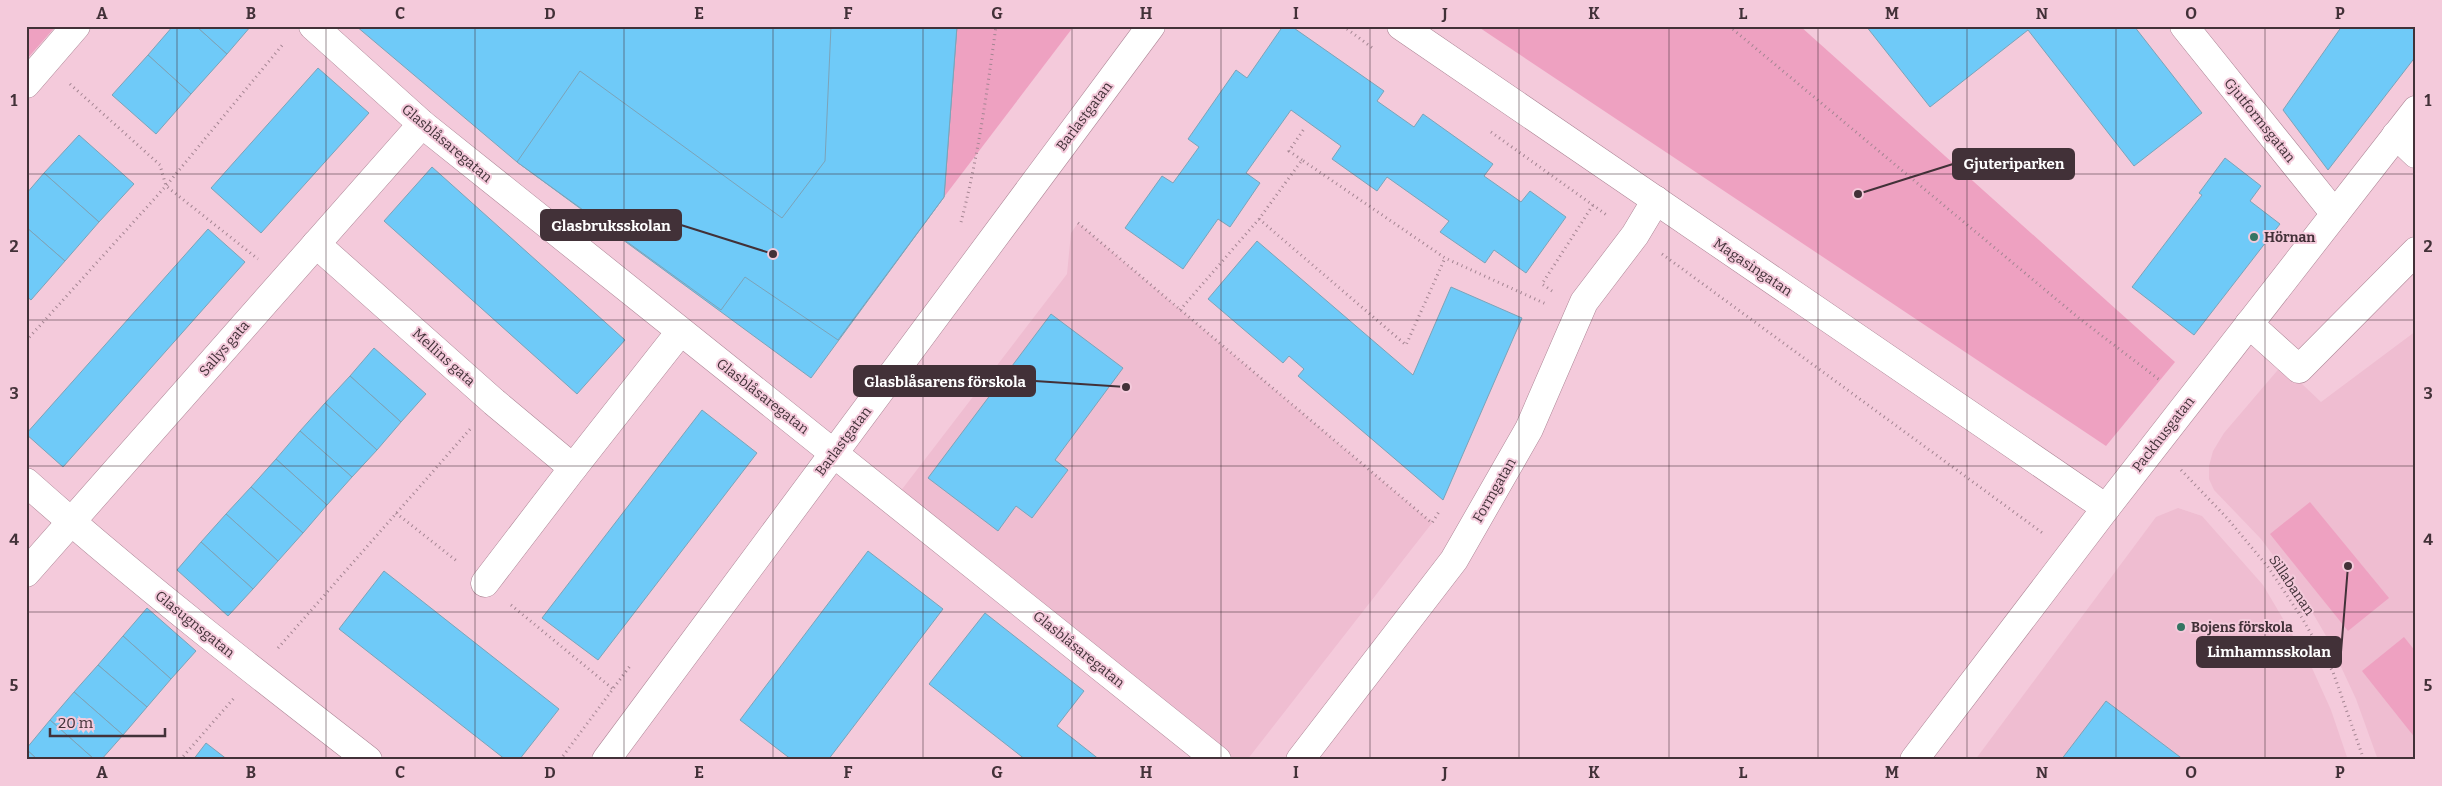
<svg xmlns="http://www.w3.org/2000/svg" width="2442" height="786" viewBox="0 0 2442 786" font-family="Bitter,serif">
  <rect width="100%" height="100%" fill="#f4cadb"/>
  <g fill="#efbdd1">
    <polygon points="1078,223 1432,523 1247,760 1217,760 893,501 1067,274 1071,233"/>
    <polygon points="2416,331 2416,760 2378,760 2356,699 2329,641 2301,593 2261,539 2214,490 2209,479 2209,466 2213,451 2224,433 2282,365 2321,402"/>
    <polygon points="2178,508 2202,516 2263,585 2312,668 2331,710 2348,760 1975,760 2156,517"/>
  </g>
  <g fill="#eea1c1">
    <polygon points="26,26 56,26 26,60"/>
    <polygon points="957,26 1074,26 944,197"/>
    <polygon points="1477,26 1800,26 2175,362 2106,446"/>
    <polygon points="2310,502 2389,598 2348,631 2270,534"/>
    <polygon points="2404,637 2416,652 2416,739 2362,671"/>
  </g>
  <g fill="#6fcaf8" stroke="#7ca3b8">
    <polygon points="173,26 196,26 227,54 191,94 148,55"/>
    <polygon points="196,26 251,26 227,54"/>
    <polygon points="356,26 957,26 944,197 811,378 517,162"/>
    <polygon points="831,26 957,26 944,197 838,340 745,277 721,310 517,162 580,71 782,218 825,161"/>
    <polygon points="1283,26 1291,26 1384,91 1377,101 1414,127 1423,114 1493,164 1484,176 1521,202 1530,191 1566,217 1526,273 1494,250 1485,263 1440,232 1449,221 1387,177 1377,191 1332,159 1341,146 1291,110 1246,173 1260,183 1230,227 1218,219 1183,269 1125,228 1162,176 1173,183 1199,147 1188,139 1236,70 1247,78"/>
    <polygon points="1866,26 2134,26 2202,113 2134,166 2028,30 1930,107"/>
    <polygon points="2342,26 2416,26 2416,56 2328,170 2283,110"/>
    <polygon points="148,55 191,94 156,134 112,95"/>
    <polygon points="318,68 369,113 261,233 211,188"/>
    <polygon points="79,135 134,184 99,222 44,173"/>
    <polygon points="2225,158 2261,186 2250,201 2280,224 2194,335 2132,287 2202,195 2199,193"/>
    <polygon points="432,167 625,340 577,394 384,221"/>
    <polygon points="44,173 99,222 65,261 26,227 26,194"/>
    <polygon points="26,227 65,261 31,300 26,296"/>
    <polygon points="208,229 245,262 63,467 26,434"/>
    <polygon points="1257,241 1413,375 1451,287 1522,318 1443,500 1298,376 1304,369 1289,356 1283,363 1208,299"/>
    <polygon points="1051,314 1123,368 1055,460 1068,470 1032,518 1016,506 998,531 928,478"/>
    <polygon points="374,348 426,394 401,422 350,376"/>
    <polygon points="350,376 401,422 377,450 325,403"/>
    <polygon points="325,403 377,450 352,477 300,431"/>
    <polygon points="702,410 757,453 598,660 542,618"/>
    <polygon points="300,431 352,477 327,505 276,459"/>
    <polygon points="276,459 327,505 303,533 251,487"/>
    <polygon points="251,487 303,533 278,561 226,514"/>
    <polygon points="226,514 278,561 253,589 201,542"/>
    <polygon points="201,542 253,589 228,616 177,570"/>
    <polygon points="868,551 943,609 828,760 792,760 740,720"/>
    <polygon points="384,571 559,709 519,760 506,760 339,629"/>
    <polygon points="147,608 196,651 171,679 123,636"/>
    <polygon points="985,613 1084,691 1057,726 1100,760 1026,760 929,684"/>
    <polygon points="123,636 171,679 147,707 98,665"/>
    <polygon points="98,665 147,707 123,735 74,692"/>
    <polygon points="74,692 123,735 101,760 95,760 50,720"/>
    <polygon points="2106,701 2184,760 2061,760"/>
    <polygon points="50,720 95,760 38,760 26,749"/>
    <polygon points="206,743 228,760 193,760"/>
    <polygon points="26,749 38,760 26,760"/>
  </g>
  <g fill="none" stroke-linecap="round" stroke-linejoin="round">
    <g stroke="#ad8696" stroke-width="29">
      <g id="minor">
        <polyline points="313,26 422,124 1217,760"/>
        <polyline points="1401,26 2106,508"/>
        <polyline points="2184,26 2335,214"/>
        <polyline points="26,84 76,26"/>
        <polyline points="2396,135 2416,154"/>
        <polyline points="316,244 494,402 573,468 680,332"/>
        <polyline points="2249,324 2299,369 2416,251"/>
        <path d="M26 482C136 580 252 670 368 760"/>
        <polyline points="26,573 422,124"/>
        <polyline points="485,583 573,468"/>
        <polyline points="606,760 1151,26"/>
        <polyline points="1300,760 1454,560 1529,429 1584,302 1635,235 1656,200"/>
        <polyline points="1914,760 2106,508 2416,110"/>
      </g>
    </g>
    <g stroke="#a48592" stroke-width="3" stroke-dasharray="1 4" stroke-linecap="butt">
      <polyline points="1343,26 1374,49"/>
      <polyline points="1729,26 2080,319 2161,381"/>
      <polyline points="70,84 160,165 166,186 258,259"/>
      <polyline points="1491,132 1608,216"/>
      <polyline points="1302,160 1289,151 1304,129"/>
      <polyline points="1259,219 1406,345 1445,258"/>
      <path d="M961 222C978 158 987 92 996 26"/>
      <polyline points="1078,223 1432,523 1440,510"/>
      <polyline points="1662,254 2044,534"/>
      <polyline points="1552,291 1542,284 1593,205"/>
      <polyline points="1180,310 1259,219 1302,160 1445,258 1546,304"/>
      <polyline points="26,341 166,186 284,43"/>
      <polyline points="2181,470 2227,518 2268,567 2302,618 2333,672 2364,760"/>
      <polyline points="396,513 458,562"/>
      <polyline points="511,605 613,689"/>
      <polyline points="278,648 472,427"/>
      <polyline points="180,760 235,697"/>
      <polyline points="560,760 630,666"/>
    </g>
    <use href="#minor" stroke="#fff" stroke-width="28"/>
  </g>
  <path fill="none" stroke="#423138" stroke-width="1" stroke-opacity="0.55" d="M177 26V760M326 26V760M475 26V760M624 26V760M773 26V760M923 26V760M1072 26V760M1221 26V760M1370 26V760M1519 26V760M1669 26V760M1818 26V760M1967 26V760M2116 26V760M2265 26V760M26 174H2416M26 320H2416M26 466H2416M26 612H2416"/>
  <g fill="#347462" stroke="#f4cadb" stroke-width="2">
    <circle cx="2254" cy="237" r="5"/>
    <circle cx="2181" cy="627" r="5"/>
  </g>
  <g text-anchor="middle" stroke-width="4" stroke-linejoin="round" paint-order="stroke">
    <g font-size="14" fill="#423138" stroke="#f4cadb">
      <text transform="translate(1084 116) rotate(-53)" y="5">Barlastgatan</text>
      <text transform="translate(2260 120) rotate(51)" y="5">Gjutformsgatan</text>
      <text transform="translate(447 143) rotate(40)" y="5">Glasblåsaregatan</text>
      <text transform="translate(1753 267) rotate(34)" y="5">Magasingatan</text>
      <text transform="translate(224 348) rotate(-49)" y="5">Sallys gata</text>
      <text transform="translate(444 357) rotate(42)" y="5">Mellins gata</text>
      <text transform="translate(763 396) rotate(38)" y="5">Glasblåsaregatan</text>
      <text transform="translate(2163 434) rotate(-52)" y="5">Packhusgatan</text>
      <text transform="translate(843 441) rotate(-53)" y="5">Barlastgatan</text>
      <text transform="translate(1494 490) rotate(-60)" y="5">Formgatan</text>
      <text transform="translate(2292 585) rotate(56)" y="5">Sillabanan</text>
      <text transform="translate(195 624) rotate(39)" y="5">Glasugnsgatan</text>
      <text transform="translate(1079 649) rotate(39)" y="5">Glasblåsaregatan</text>
    </g>
    <g font-size="14" font-weight="bold" fill="#423138" stroke="#f4cadb" text-anchor="start">
      <text x="2264" y="242">Hörnan</text>
      <text x="2191" y="632">Bojens förskola</text>
    </g>
  </g>
  <path fill="none" stroke="#423138" stroke-width="2" d="M1858 194L1953 164M773 254L681 225M1126 387L1035 381M2348 566L2341 652"/>
  <g fill="#423138" stroke="#f4cadb" stroke-width="2">
    <circle cx="1858" cy="194" r="5"/>
    <circle cx="773" cy="254" r="5"/>
    <circle cx="1126" cy="387" r="5"/>
    <circle cx="2348" cy="566" r="5"/>
  </g>
  <g fill="#423138" stroke="#423138" stroke-width="2">
    <rect x="1953" y="149" width="121" height="30" rx="5"/>
    <rect x="541" y="210" width="140" height="30" rx="5"/>
    <rect x="854" y="366" width="181" height="30" rx="5"/>
    <rect x="2197" y="637" width="144" height="30" rx="5"/>
  </g>
  <g font-size="15" text-anchor="middle" font-weight="bold" fill="#fff">
    <text x="2014" y="169">Gjuteriparken</text>
    <text x="611" y="231">Glasbruksskolan</text>
    <text x="945" y="387">Glasblåsarens förskola</text>
    <text x="2269" y="657">Limhamnsskolan</text>
  </g>
  <rect width="2442" height="786" fill="none" stroke="#f4cadb" stroke-width="55"/>
  <path d="M50 728v8h115v-8" fill="none" stroke="#423138" stroke-width="2.5"/>
  <text x="58" y="728" font-size="15" fill="#423138" stroke="#f4cadb" stroke-width="4" paint-order="stroke">20 m</text>
  <rect x="28" y="28" width="2386" height="730" fill="none" stroke="#423138" stroke-width="2"/>
  <g font-size="16" text-anchor="middle" font-weight="bold" fill="#423138">
    <text x="102" y="19">A</text>
    <text x="251" y="19">B</text>
    <text x="400" y="19">C</text>
    <text x="550" y="19">D</text>
    <text x="699" y="19">E</text>
    <text x="848" y="19">F</text>
    <text x="997" y="19">G</text>
    <text x="1146" y="19">H</text>
    <text x="1296" y="19">I</text>
    <text x="1445" y="19">J</text>
    <text x="1594" y="19">K</text>
    <text x="1743" y="19">L</text>
    <text x="1892" y="19">M</text>
    <text x="2042" y="19">N</text>
    <text x="2191" y="19">O</text>
    <text x="2340" y="19">P</text>
    <text x="14" y="106">1</text>
    <text x="2428" y="106">1</text>
    <text x="14" y="252">2</text>
    <text x="2428" y="252">2</text>
    <text x="14" y="399">3</text>
    <text x="2428" y="399">3</text>
    <text x="14" y="545">4</text>
    <text x="2428" y="545">4</text>
    <text x="14" y="691">5</text>
    <text x="2428" y="691">5</text>
    <text x="102" y="778">A</text>
    <text x="251" y="778">B</text>
    <text x="400" y="778">C</text>
    <text x="550" y="778">D</text>
    <text x="699" y="778">E</text>
    <text x="848" y="778">F</text>
    <text x="997" y="778">G</text>
    <text x="1146" y="778">H</text>
    <text x="1296" y="778">I</text>
    <text x="1445" y="778">J</text>
    <text x="1594" y="778">K</text>
    <text x="1743" y="778">L</text>
    <text x="1892" y="778">M</text>
    <text x="2042" y="778">N</text>
    <text x="2191" y="778">O</text>
    <text x="2340" y="778">P</text>
  </g>
</svg>
